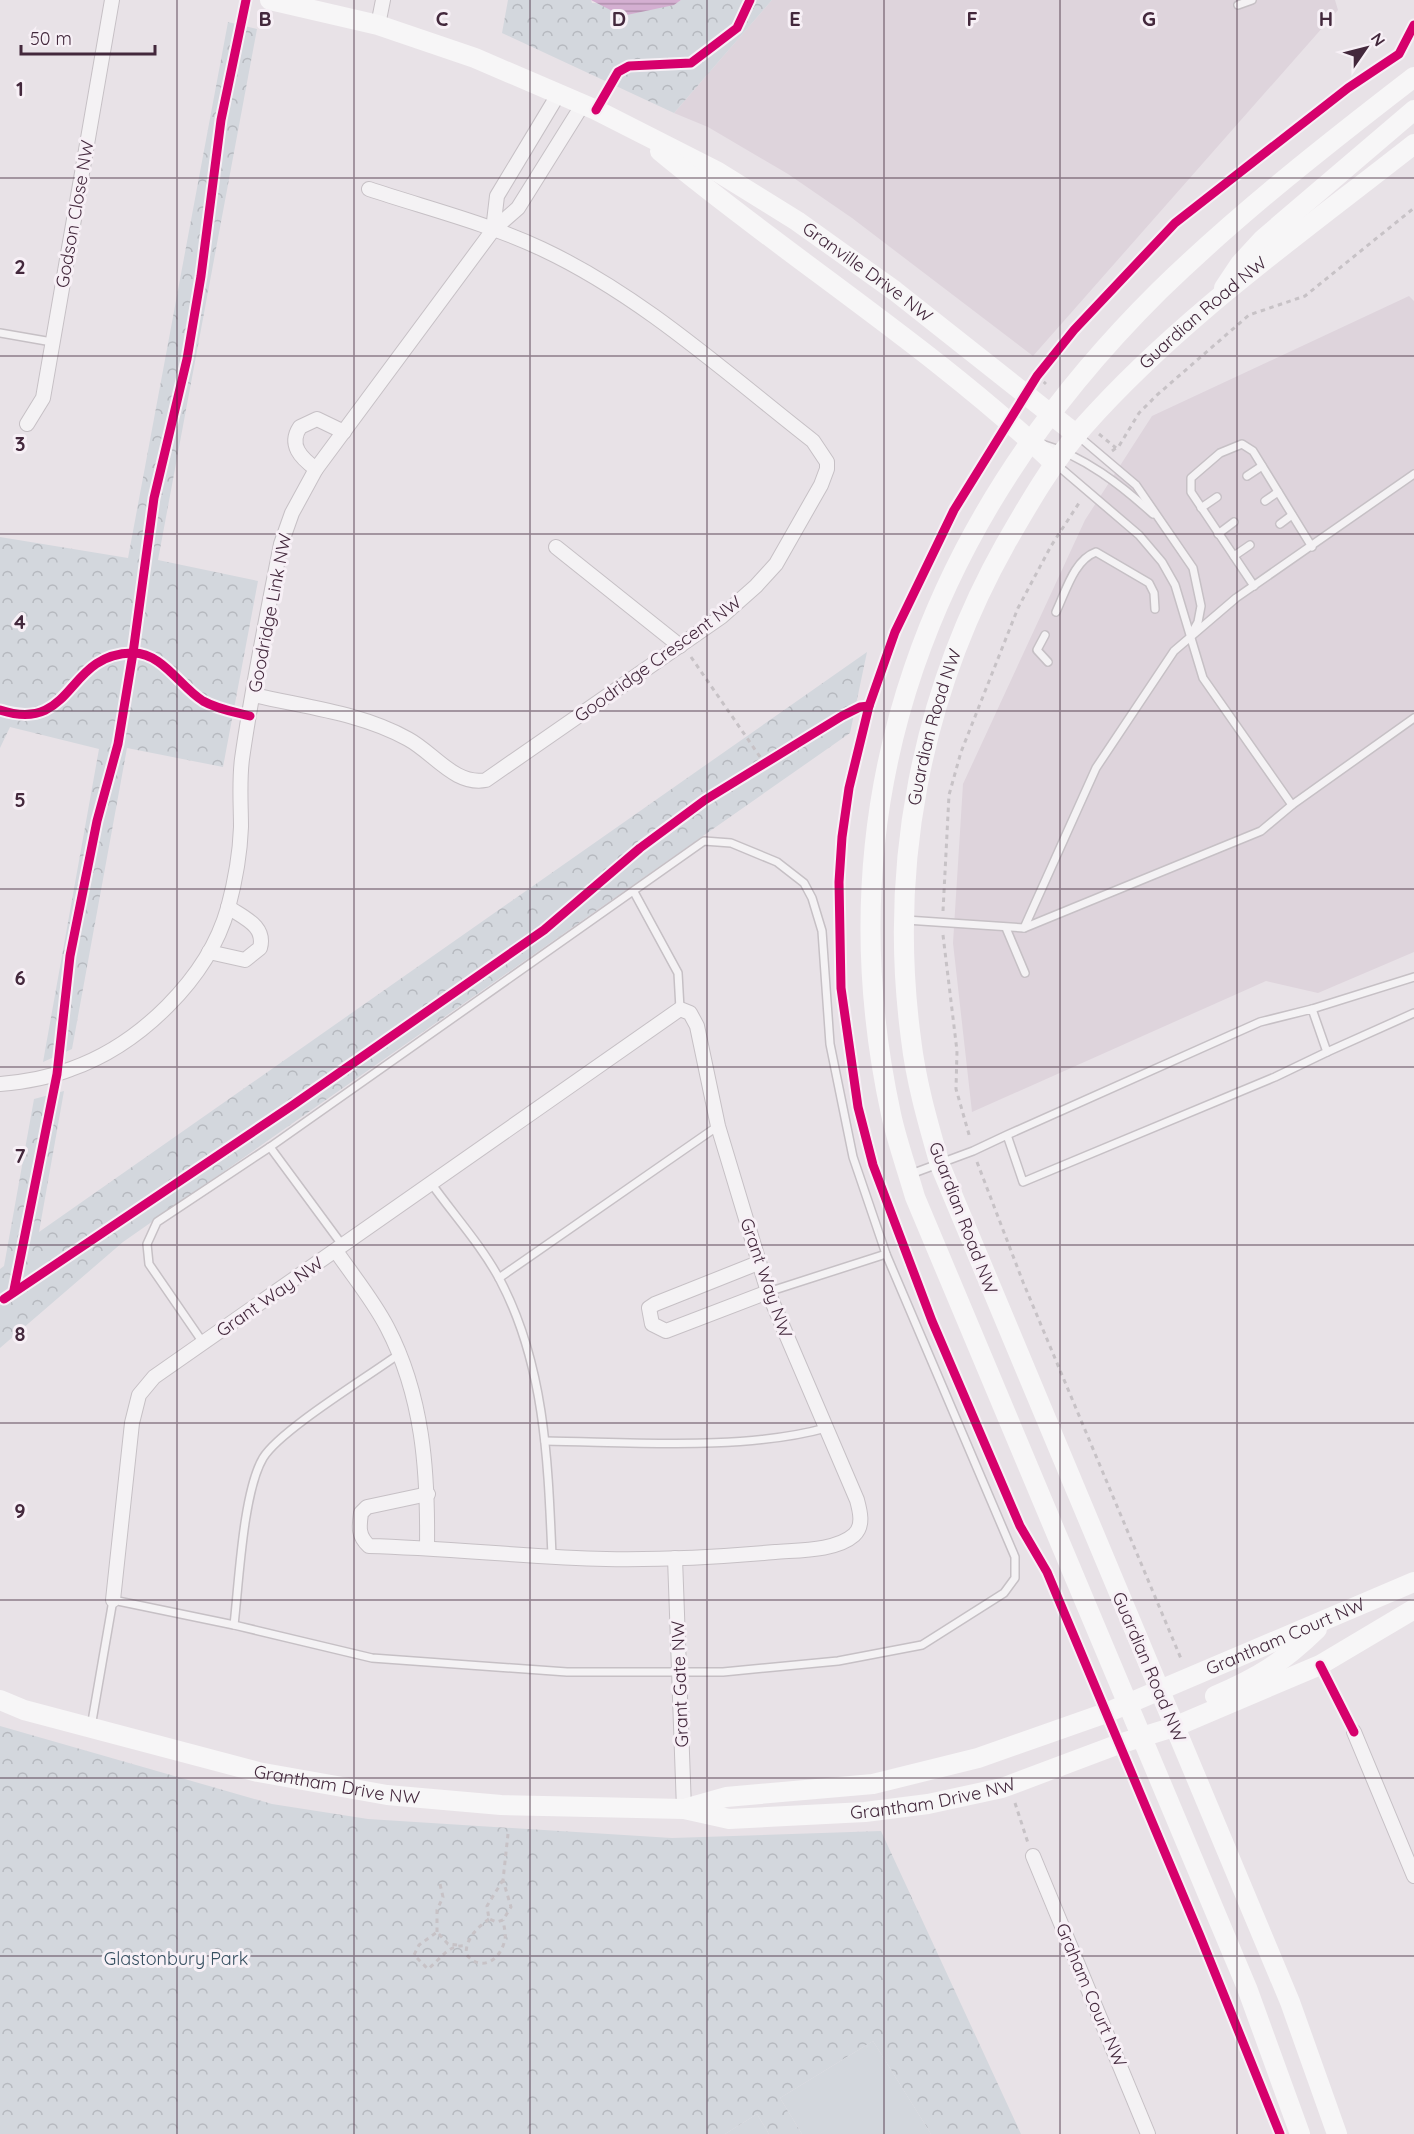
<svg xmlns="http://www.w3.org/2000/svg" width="1414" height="2134" viewBox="0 0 1414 2134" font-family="Quicksand,sans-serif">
  <defs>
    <pattern id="forest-crowns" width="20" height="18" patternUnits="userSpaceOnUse" patternTransform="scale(1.5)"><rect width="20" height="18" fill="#d3d7dd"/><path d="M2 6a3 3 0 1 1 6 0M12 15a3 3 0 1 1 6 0" fill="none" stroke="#b6b9bf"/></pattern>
    <pattern id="water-rules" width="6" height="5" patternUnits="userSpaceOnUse" patternTransform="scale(1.5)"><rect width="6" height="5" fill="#d4afd1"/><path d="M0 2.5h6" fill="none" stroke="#ae8eab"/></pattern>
  </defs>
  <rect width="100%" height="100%" fill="#e8e2e7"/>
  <g fill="#ded4dc">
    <polygon points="772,0 1335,0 1338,10 1033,356 852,218 788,174 708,127 674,113"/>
    <polygon points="1409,296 1414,301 1414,952 1318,993 1266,981 972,1112 953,943 963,784 1085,520 1152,416"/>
  </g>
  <g fill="url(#forest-crowns)">
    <polygon points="508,0 591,0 592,3 674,5 681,0 772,0 674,113 502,33"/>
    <polygon points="228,22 257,29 158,560 258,581 223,767 127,748 72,1049 43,1062 99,749 10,727 0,748 0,537 128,558"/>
    <polygon points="867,652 850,733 123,1242 0,1348 0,1269 4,1266 34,1099 64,1091 39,1232"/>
    <polygon points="0,1726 272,1804 368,1819 672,1838 881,1831 1021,2134 931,2134 873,2041 780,2098 802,2134 769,2134 757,2114 725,2134 0,2134"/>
  </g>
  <g fill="#d3d7dd">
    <polygon points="873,2041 931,2134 802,2134 780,2098"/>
    <polygon points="757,2114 769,2134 725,2134"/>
  </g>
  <polygon fill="url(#water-rules)" points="591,0 681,0 674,5 622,16"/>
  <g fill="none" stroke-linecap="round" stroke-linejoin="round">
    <g stroke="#c6c0c5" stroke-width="10">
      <g id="lane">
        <polyline points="1238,5 1252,0"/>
        <polyline points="0,333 52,342"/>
        <polyline points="1077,435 1136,485 1193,568 1201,606 1198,622 1193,631"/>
        <path d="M1042 444C1084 456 1121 485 1153 514"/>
        <polyline points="1057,465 1139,535 1162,562 1175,585 1203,678 1292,805 1414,718"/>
        <polyline points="1247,476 1262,466"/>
        <polyline points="1265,501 1278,492"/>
        <polyline points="1201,508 1217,497"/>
        <polyline points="1280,524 1292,515"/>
        <polyline points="1218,534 1234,522"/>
        <polyline points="1234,556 1250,545"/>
        <polyline points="1254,586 1191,492 1191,478 1220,453 1242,444 1253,451 1312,547"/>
        <path d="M1056 612C1066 591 1074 560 1096 552L1149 583 1154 593 1155 609"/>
        <polyline points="1045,635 1037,650 1048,662"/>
        <polyline points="634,892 678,973 680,1009"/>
        <polyline points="906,920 1024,928 1096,768 1174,651 1236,598 1414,474"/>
        <polyline points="1006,928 1025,973"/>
        <polyline points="1024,928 1261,831 1292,805"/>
        <polyline points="1312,1009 1414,977"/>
        <polyline points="1327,1052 1414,1013"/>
        <polyline points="270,1147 343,1246"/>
        <polyline points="911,1174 973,1151 1007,1135 1260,1022 1312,1009 1327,1052 1275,1077 1023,1182 1007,1135"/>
        <path d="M431 1183C453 1214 482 1246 500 1280 545 1365 548 1462 552 1556"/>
        <polyline points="499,1278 718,1126"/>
        <polyline points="768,1292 886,1254"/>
        <path d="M545 1441C632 1442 742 1451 826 1428"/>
        <path d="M234 1625C239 1582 243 1492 263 1458 280 1430 369 1376 399 1354"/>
        <polyline points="91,1727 113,1600 234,1625 372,1658 567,1672 723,1672 838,1661 922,1645 1004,1593 1015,1578 1015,1557 886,1254 853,1157 830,1044 822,931 812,898 804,883 777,862 731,843 704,841 270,1147 157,1222 147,1244 149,1264 204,1344"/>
      </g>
    </g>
    <g stroke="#c6c0c5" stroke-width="16">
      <g id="street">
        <polyline points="378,25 383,0"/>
        <polyline points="493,230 497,196 559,93"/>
        <polyline points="27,424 43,398 112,0"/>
        <path d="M316 469C301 458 288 445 300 427L317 419 344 432"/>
        <polyline points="556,547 680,646"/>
        <path d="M254 695C305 707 362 713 408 739 434 753 455 786 486 780L721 617 756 586 776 564 821 485 827 469V462L813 441C726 373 642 296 542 249 487 223 426 208 369 189"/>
        <path d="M209 952 245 960 260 948C266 926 244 918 228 907"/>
        <path d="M0 1084C24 1082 48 1078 71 1069 139 1045 208 979 228 908 235 882 240 854 241 827 241 805 239 782 242 759 252 688 267 615 281 544L292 513 316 469 493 230 518 208 583 104"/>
        <path d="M336 1251C353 1276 373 1300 387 1327 423 1396 428 1471 427 1547"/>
        <polyline points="758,1263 655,1304 649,1308 652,1324 666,1331 768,1292"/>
        <polyline points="675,1558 684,1809"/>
        <path d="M113 1600 132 1423 139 1395 154 1377 680 1009 690 1013 697 1026 718 1126 768 1292 857 1500C860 1511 864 1526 854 1535 836 1551 798 1550 775 1552 719 1557 663 1560 606 1559 527 1557 448 1548 369 1546 358 1536 359 1527 361 1513L367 1507 428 1494"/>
        <polyline points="1354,1732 1414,1876"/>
        <polyline points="1033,1856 1148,2134"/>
      </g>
    </g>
    <g stroke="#c7c2c6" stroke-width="3" stroke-dasharray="4.5 4.5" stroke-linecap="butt">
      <polyline points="1037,376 1046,384"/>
      <polyline points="1099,434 1116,448"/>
      <polyline points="1112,451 1119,446 1139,413 1157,395 1249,315 1305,296 1414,208"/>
      <polyline points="691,657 765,764"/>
      <polyline points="943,911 949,795 961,752 1018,608 1051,546 1081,500"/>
      <polyline points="943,935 957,1051 956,1089 970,1138"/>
      <polyline points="977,1162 1023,1282 1182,1661"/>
      <polyline points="1015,1803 1028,1843"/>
      <polyline points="503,1880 487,1906 489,1919 497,1922 503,1920 511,1907 503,1880 508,1834"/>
      <path d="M489 1919C477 1928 466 1938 466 1954 479 1971 498 1963 504 1943 507 1935 504 1928 503 1920"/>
      <polyline points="437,1932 437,1910 443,1897 440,1884"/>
      <path d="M457 1945 448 1944 437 1932 419 1945 414 1955 428 1969C441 1959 448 1944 466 1946"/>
    </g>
    <use href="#lane" stroke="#f4f2f4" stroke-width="7"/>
    <use href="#street" stroke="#f4f2f4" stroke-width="14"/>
    <g stroke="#f7f6f7" stroke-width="20">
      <path id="s1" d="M270 0 378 25 475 58 596 110 718 172 797 221 895 291 1077 435"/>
      <path d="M660 151C789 258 933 348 1055 464"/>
      <polyline points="1224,288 1240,264 1263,239 1414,110"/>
      <path d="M1215 1696C1259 1677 1282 1663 1317 1629"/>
      <path id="s2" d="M0 1700 24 1710 258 1772 387 1795 501 1805 684 1809 729 1819 865 1812 928 1804 1002 1788 1119 1744 1174 1727 1320 1665 1414 1609"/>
      <path id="s3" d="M687 1808 726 1797 873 1784 978 1758 1106 1713 1414 1582"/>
      <path d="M1300 2134 1247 1988 915 1197C907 1169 897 1142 891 1114 822 796 932 516 1159 291 1238 214 1327 144 1414 77"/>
      <path id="s4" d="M1337 2134 1290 2002 940 1165C928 1123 916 1082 911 1039 888 867 921 694 1006 543 1029 503 1053 461 1084 426 1180 318 1301 233 1414 144"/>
    </g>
    <g stroke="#f7f0f6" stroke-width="13">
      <g id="cycleway">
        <polyline points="596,110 618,72 629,66 691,63 737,28 750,0"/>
        <path d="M0 710C74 734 65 654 132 653 162 652 180 687 203 701 217 709 234 712 250 716"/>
        <polyline points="14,1290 57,1074 70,956 97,821 118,744 133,653 154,498 187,359 201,276 221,120 246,0"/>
        <polyline points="4,1299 293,1105 544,930 640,848 705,800 842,716 860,707 869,706"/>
        <polyline points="1320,1665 1354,1732"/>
        <polyline points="1280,2134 1200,1936 1047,1572 1020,1526 932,1321 873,1165 858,1107 841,988 839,882 842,837 849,788 869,706 895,632 954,510 1037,376 1074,330 1175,223 1348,88 1399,54 1414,25"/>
      </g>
    </g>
    <use href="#cycleway" stroke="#d6006c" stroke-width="9"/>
  </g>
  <path fill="none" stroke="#43283c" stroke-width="1.5" stroke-opacity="0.55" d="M177 0V2134M354 0V2134M530 0V2134M707 0V2134M884 0V2134M1060 0V2134M1237 0V2134M0 178H1414M0 356H1414M0 534H1414M0 711H1414M0 889H1414M0 1067H1414M0 1245H1414M0 1423H1414M0 1600H1414M0 1778H1414M0 1956H1414"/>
  <g text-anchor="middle" stroke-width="6" stroke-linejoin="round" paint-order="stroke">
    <g font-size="18" fill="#43283c" stroke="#f7f0f6">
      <text transform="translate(75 214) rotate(-80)" y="6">Godson Close NW</text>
      <text dy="6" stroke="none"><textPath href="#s1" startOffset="662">Granville Drive NW</textPath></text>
      <text dy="6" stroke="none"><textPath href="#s4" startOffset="1996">Guardian Road NW</textPath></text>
      <text transform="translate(270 613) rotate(-79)" y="6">Goodridge Link NW</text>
      <text transform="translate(658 659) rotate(-36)" y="6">Goodridge Crescent NW</text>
      <text dy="6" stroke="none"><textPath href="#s4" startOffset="1492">Guardian Road NW</textPath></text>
      <text transform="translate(963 1218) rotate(69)" y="6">Guardian Road NW</text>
      <text transform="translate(766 1278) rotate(71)" y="6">Grant Way NW</text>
      <text transform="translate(270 1297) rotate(-35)" y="6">Grant Way NW</text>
      <text dy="6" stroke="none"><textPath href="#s3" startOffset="627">Grantham Court NW</textPath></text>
      <text transform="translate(1149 1667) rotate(67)" y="6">Guardian Road NW</text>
      <text transform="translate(680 1684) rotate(-92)" y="6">Grant Gate NW</text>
      <text dy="6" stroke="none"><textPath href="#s2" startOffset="348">Grantham Drive NW</textPath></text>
      <text dy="6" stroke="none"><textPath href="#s2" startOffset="948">Grantham Drive NW</textPath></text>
      <text transform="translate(1091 1995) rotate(67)" y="6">Graham Court NW</text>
    </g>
    <g font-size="18" fill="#344e5f" stroke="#f7f0f6">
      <text x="176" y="1965">Glastonbury Park</text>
    </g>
  </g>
  <g font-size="20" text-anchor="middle" font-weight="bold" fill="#43283c" stroke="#f7f0f6" stroke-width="6" stroke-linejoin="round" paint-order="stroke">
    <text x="265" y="26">B</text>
    <text x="442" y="26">C</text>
    <text x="619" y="26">D</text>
    <text x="795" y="26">E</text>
    <text x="972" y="26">F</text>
    <text x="1149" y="26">G</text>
    <text x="1326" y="26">H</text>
    <text x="20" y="96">1</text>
    <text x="20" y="274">2</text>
    <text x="20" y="451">3</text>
    <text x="20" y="629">4</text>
    <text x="20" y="807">5</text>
    <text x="20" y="985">6</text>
    <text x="20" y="1163">7</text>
    <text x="20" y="1341">8</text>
    <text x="20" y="1518">9</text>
  </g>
  <g transform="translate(1366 48) rotate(55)" stroke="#f7f0f6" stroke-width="4.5" paint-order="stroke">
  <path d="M0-4.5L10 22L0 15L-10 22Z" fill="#43283c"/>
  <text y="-9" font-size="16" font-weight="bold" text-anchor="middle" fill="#43283c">N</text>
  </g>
  <path d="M21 45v9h134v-9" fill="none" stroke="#43283c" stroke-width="3"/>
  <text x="30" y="45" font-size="18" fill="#43283c" stroke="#f7f0f6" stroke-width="4.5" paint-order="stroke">50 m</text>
</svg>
